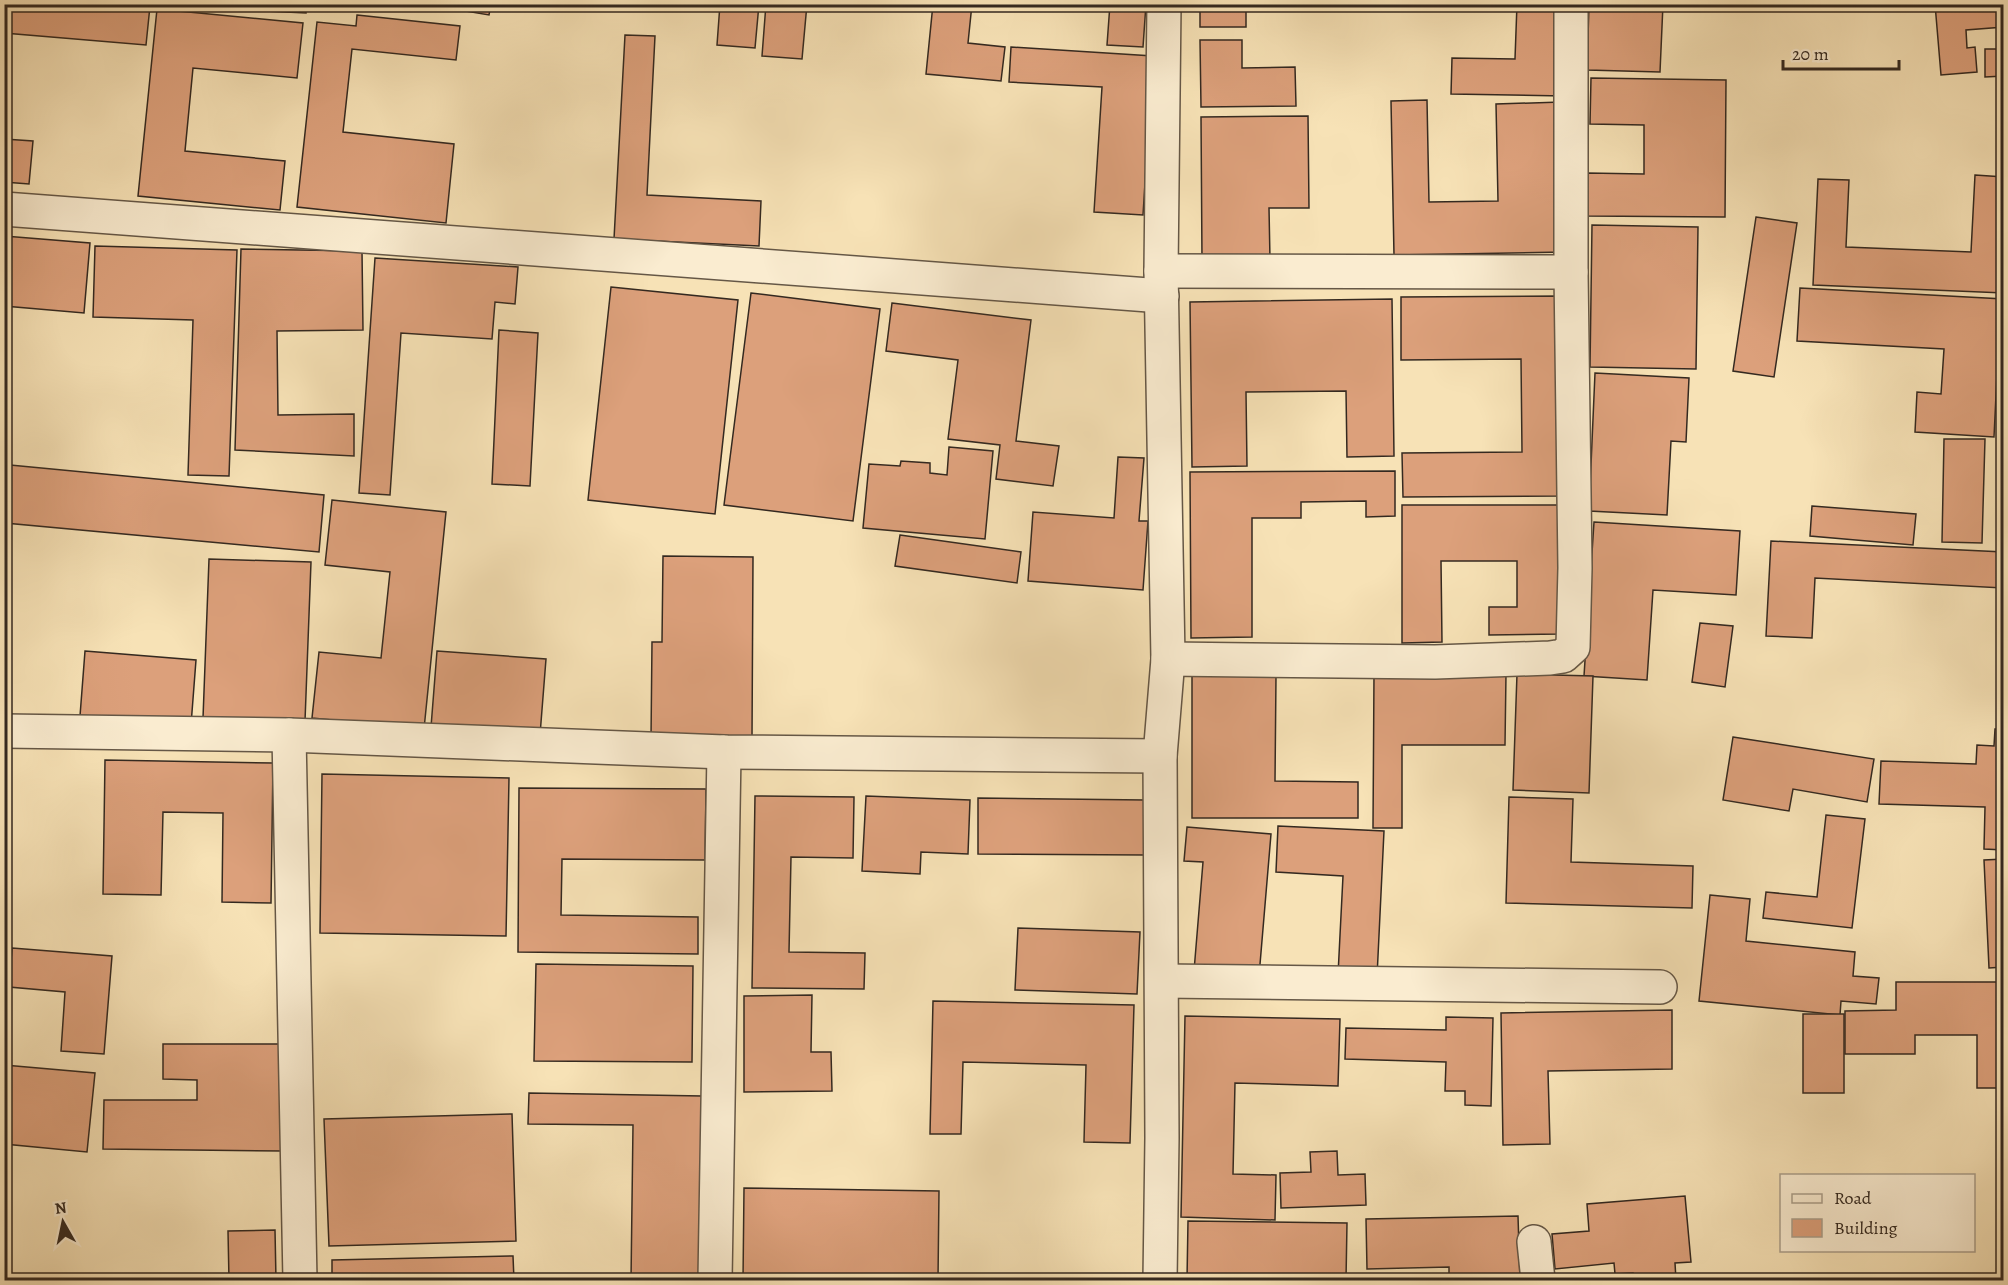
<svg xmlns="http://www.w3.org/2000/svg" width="2008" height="1285" viewBox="0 0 2008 1285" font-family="Alegreya,serif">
  <rect width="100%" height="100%" fill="#f7e2b6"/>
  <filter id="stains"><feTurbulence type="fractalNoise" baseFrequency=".00333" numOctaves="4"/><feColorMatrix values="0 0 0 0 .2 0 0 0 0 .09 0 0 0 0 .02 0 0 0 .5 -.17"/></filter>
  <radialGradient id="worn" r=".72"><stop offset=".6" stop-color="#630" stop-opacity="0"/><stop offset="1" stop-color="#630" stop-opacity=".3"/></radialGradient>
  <g fill="#dca07b" stroke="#342920" stroke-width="1.5">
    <polygon points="4,4 150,6 146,45 4,33"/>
    <polygon points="166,4 306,4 306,13 166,6"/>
    <polygon points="454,4 491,4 489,15 453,9"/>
    <polygon points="720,4 759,4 755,48 717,45"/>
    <polygon points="766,4 807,4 802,59 762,56"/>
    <polygon points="933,4 972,4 968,43 1005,47 1001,81 926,74"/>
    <polygon points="1110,4 1146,4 1143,47 1107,45"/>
    <rect x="1200" y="4" width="46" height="23"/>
    <polygon points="1517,4 1565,4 1564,96 1451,94 1452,58 1515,59"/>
    <polygon points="1589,4 1663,4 1660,72 1587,70"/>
    <polygon points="1935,4 2004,4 2004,27 1966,30 1967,48 1975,47 1977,72 1941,75"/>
    <polygon points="157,9 303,23 297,78 193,68 185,151 285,161 280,210 138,196"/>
    <polygon points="357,15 460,26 456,60 352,49 343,132 454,144 446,223 297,207 317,22 356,26"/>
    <polygon points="625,35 655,36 647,195 761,201 759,246 614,239"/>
    <polygon points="1200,40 1242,40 1242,68 1295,67 1296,106 1201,107"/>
    <polygon points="1011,47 1153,56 1143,215 1094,212 1102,87 1009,82"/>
    <polygon points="1985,49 2004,49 2004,76 1985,77"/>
    <polygon points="1591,78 1726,80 1725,217 1587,216 1588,173 1644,174 1644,125 1590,124"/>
    <polygon points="1427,100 1429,202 1498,201 1496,104 1561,102 1564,252 1394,255 1391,101"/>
    <polygon points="1308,116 1309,208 1269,208 1270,260 1202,260 1201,117"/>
    <polygon points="4,139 33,141 29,184 4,182"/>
    <polygon points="1975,175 2004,177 2004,293 1813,285 1818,179 1849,180 1846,247 1971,252"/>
    <polygon points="1756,217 1797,223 1774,377 1733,371"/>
    <polygon points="1592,225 1698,227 1696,369 1590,367"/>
    <polygon points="4,236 90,243 84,313 4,306"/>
    <polygon points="95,246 237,250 229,476 188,475 193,320 93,317"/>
    <polygon points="241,249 362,251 363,330 277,331 278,415 354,414 354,456 235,450"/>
    <polygon points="375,258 518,267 515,304 495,302 492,339 401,333 390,495 359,493"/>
    <polygon points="611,287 738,300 715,514 588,500"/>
    <polygon points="1800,288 2004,299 2004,334 1999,333 1994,437 1915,432 1917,392 1941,394 1944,349 1797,341"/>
    <polygon points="751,293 880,309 853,521 724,505"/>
    <polygon points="1558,296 1558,496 1403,497 1402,453 1522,452 1521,359 1401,360 1401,297"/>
    <polygon points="1392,299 1394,456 1347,457 1346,391 1246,392 1247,466 1192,467 1190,302"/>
    <polygon points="892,303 1031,320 1016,441 1059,446 1053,486 996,479 1000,445 948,439 958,360 886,351"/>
    <polygon points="499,330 538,333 530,486 492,484"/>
    <polygon points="1595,373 1689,378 1686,442 1671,441 1667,515 1589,511"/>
    <polygon points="1944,439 1985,439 1982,543 1942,542"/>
    <polygon points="949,447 993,451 985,539 863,528 869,464 900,466 901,461 930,463 930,473 947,475"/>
    <polygon points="1118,457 1144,458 1139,521 1148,521 1143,590 1028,581 1033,512 1114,518"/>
    <polygon points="10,465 324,495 319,552 5,523"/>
    <polygon points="1395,471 1395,516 1366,517 1366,501 1301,502 1301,518 1252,518 1252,637 1191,638 1190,472"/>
    <polygon points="332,500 446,512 424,729 312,718 319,652 381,658 390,572 325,565"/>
    <polygon points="1402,505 1560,505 1560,634 1489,635 1489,607 1517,607 1517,561 1441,561 1442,642 1402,643"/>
    <polygon points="1812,506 1916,514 1913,545 1810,536"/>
    <polygon points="1594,522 1740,531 1736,595 1653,590 1647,680 1584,676"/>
    <polygon points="900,535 1021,552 1017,583 895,566"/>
    <polygon points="1771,541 2004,552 2003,588 1815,578 1812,638 1766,636"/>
    <polygon points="663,556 753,557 752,738 651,738 652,642 662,642"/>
    <polygon points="209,559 311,562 305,721 203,718"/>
    <polygon points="1700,623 1733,626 1725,687 1692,682"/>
    <polygon points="85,651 196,660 191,725 80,716"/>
    <polygon points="437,651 546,659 540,735 431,727"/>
    <polygon points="1374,673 1506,674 1505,745 1402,745 1402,828 1373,828"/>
    <polygon points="1517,674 1593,676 1589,793 1513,790"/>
    <polygon points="1192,675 1276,676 1275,781 1358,782 1358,818 1192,818"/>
    <polygon points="1995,729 2004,729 2004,850 1984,849 1985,807 1879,804 1881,761 1976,764 1977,745 1994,746"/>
    <polygon points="1733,737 1874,759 1867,802 1793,789 1789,811 1723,800"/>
    <polygon points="105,760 273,763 271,903 222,902 223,813 163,812 161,895 103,894"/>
    <polygon points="322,774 509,778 506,936 320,933"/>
    <polygon points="519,788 706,789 705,860 562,859 561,915 698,917 698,954 518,952"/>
    <polygon points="755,796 854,797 853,858 791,857 789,952 865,953 864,989 752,988"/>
    <polygon points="866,796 970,800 968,854 921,852 920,874 862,871"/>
    <polygon points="1509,797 1573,799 1571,862 1693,866 1692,908 1506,903"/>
    <polygon points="978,798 1145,800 1145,855 978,854"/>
    <polygon points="1826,815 1865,819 1852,928 1763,918 1766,892 1817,897"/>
    <polygon points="1278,826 1384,831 1377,977 1338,975 1343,876 1276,872"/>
    <polygon points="1187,827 1271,834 1259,976 1194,971 1203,862 1184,861"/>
    <polygon points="2004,859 2004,967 1989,968 1984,860"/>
    <polygon points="1710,895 1750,899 1746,941 1855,952 1853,976 1879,978 1876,1004 1841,1001 1840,1015 1699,1001"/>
    <polygon points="1018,928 1140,932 1137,994 1015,990"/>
    <polygon points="12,948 112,956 104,1054 61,1051 65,992 9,987"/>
    <polygon points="536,964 693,966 692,1062 534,1061"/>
    <polygon points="1896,982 2004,982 2004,1088 1977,1088 1977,1035 1915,1035 1915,1054 1845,1054 1845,1011 1896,1010"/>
    <polygon points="812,995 811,1052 831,1052 832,1091 744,1092 744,996"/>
    <polygon points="933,1001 1134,1005 1130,1143 1084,1142 1086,1065 963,1062 961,1134 930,1134"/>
    <polygon points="1672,1010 1672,1069 1548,1071 1550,1144 1503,1145 1501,1013"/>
    <rect x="1803" y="1014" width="41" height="79"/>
    <polygon points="1185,1016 1340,1019 1338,1086 1235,1083 1233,1174 1276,1175 1275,1220 1181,1217"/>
    <polygon points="1446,1017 1493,1018 1491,1106 1465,1105 1465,1091 1445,1091 1446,1062 1345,1059 1346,1028 1446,1030"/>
    <polygon points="163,1044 283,1044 282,1151 103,1149 104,1100 197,1100 197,1080 163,1079"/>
    <polygon points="4,1065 95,1073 87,1152 4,1144"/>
    <polygon points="529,1093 702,1096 700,1280 631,1280 633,1125 528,1124"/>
    <polygon points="512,1114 516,1241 329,1246 324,1119"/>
    <polygon points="1337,1151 1338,1175 1365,1174 1366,1205 1281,1208 1280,1173 1311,1172 1310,1152"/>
    <polygon points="744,1188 939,1191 938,1280 743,1280"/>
    <polygon points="1685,1196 1691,1262 1675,1263 1676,1280 1634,1280 1633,1273 1615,1274 1614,1263 1555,1269 1552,1234 1589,1231 1587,1204"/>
    <polygon points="1518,1216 1520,1280 1449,1280 1449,1267 1367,1269 1366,1219"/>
    <polygon points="1188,1221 1347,1223 1346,1280 1187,1280"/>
    <polygon points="275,1230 276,1280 229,1280 228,1231"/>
    <polygon points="513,1256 514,1280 332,1280 332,1260"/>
  </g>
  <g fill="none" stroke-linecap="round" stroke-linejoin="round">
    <g stroke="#655746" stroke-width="36">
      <g id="minor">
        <polyline points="4,209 1162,296"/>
        <polyline points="1161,271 1571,272"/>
        <polyline points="1168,659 1435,662 1550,658 1563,656 1573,647 1575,568 1571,272 1571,4"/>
        <polyline points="4,731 289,735 724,752 1160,756"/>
        <polyline points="289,735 300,1280"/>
        <polyline points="1162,981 1660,987"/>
        <polyline points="1534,1242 1538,1280"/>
        <polyline points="715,1280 724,752"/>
        <polyline points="1160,1280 1162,1138 1160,756 1168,659 1161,271 1164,4"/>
      </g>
    </g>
    <use href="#minor" stroke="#faecd0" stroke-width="33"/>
  </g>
  <rect width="2008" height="1285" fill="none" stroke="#f7e2b6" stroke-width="24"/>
  <rect x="6" y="6" width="1996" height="1273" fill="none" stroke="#342920" stroke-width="3"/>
  <rect x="12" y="12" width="1984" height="1261" fill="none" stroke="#342920" stroke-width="1.5"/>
  <rect x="1780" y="1174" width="195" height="78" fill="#faecd0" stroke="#ab9e8a" stroke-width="1.5"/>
  <rect x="1792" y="1194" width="30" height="9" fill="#faecd0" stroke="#ab9e8a" stroke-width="1.5"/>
  <text x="1834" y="1204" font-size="18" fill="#342920">Road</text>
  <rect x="1792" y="1219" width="30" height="18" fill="#dca07b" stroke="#ab9e8a" stroke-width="1.5"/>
  <text x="1834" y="1234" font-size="18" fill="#342920">Building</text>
  <g transform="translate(63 1222) rotate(351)" stroke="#faecd0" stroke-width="4.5" paint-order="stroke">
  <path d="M0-4.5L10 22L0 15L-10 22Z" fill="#342920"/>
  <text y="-9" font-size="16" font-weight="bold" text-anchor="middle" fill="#342920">N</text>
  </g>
  <path d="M1783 60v9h116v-9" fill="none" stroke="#342920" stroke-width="3"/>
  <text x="1792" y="60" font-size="18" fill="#342920" stroke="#faecd0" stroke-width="4.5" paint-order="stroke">20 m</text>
  <rect width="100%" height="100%" filter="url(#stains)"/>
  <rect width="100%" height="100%" fill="url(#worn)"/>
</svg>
